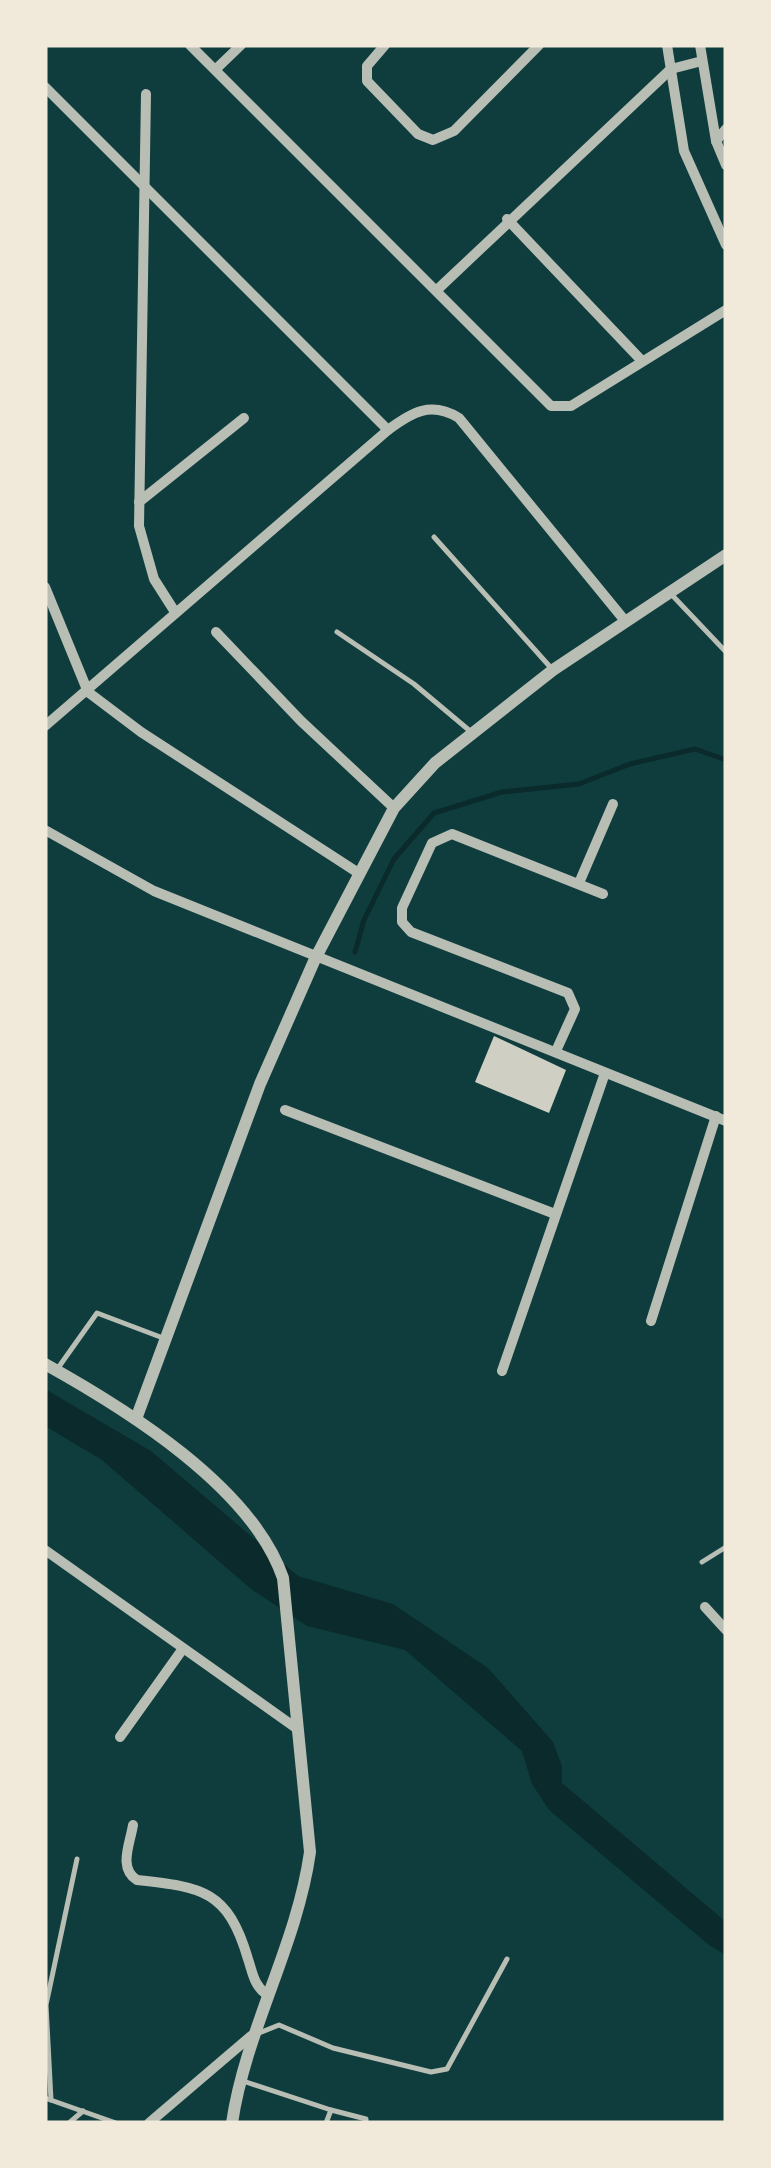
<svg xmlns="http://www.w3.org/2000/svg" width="771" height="2168" viewBox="0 0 771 2168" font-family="Poppins,sans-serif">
  <rect width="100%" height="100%" fill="#0f3d3e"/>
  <polygon fill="#0a2a2b" points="45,1389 151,1451 298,1576 393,1604 488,1668 553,1742 562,1766 562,1783 726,1922 726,1955 709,1945 549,1810 532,1784 522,1751 405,1650 307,1626 251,1589 102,1460 45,1426"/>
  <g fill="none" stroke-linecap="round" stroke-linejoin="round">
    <polyline stroke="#0a2a2b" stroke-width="5" points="355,952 364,920 394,859 434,813 502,792 579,784 630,764 695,749 726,760"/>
  </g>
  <polygon fill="#cfcfc3" points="494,1036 566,1070 549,1113 475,1082"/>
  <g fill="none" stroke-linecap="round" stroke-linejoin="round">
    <g stroke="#b8beb3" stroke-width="5">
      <polyline points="434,537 552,669"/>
      <polyline points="671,594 726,652"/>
      <polyline points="337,632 414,684 470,731"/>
      <polyline points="58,1368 97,1313 163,1338"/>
      <polyline points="702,1562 726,1547"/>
      <polyline points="259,2033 279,2025 333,2048 431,2072 447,2069 507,1959"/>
      <polyline points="243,2081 331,2110 326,2123"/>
      <polyline points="45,2098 116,2123"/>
      <polyline points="51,2100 46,2005 77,1859"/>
      <polyline points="331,2110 366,2119 366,2123"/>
      <polyline points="69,2123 83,2111"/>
    </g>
    <g stroke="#b8beb3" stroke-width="10">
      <polyline points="190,45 551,406 571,406 726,310"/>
      <polyline points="385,45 367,66 367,81 418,134 433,140 454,131 539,45"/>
      <polyline points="667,45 684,151 726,245"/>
      <polyline points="700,45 716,141 726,165"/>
      <polyline points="216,69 241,45"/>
      <polyline points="45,87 388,430"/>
      <polyline points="146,94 139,526 154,579 175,612"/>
      <polyline points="716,141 726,129"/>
      <polyline points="507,219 642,361"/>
      <polyline points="438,289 671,69 702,61"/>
      <polyline points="139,502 244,418"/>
      <polyline points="45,587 88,692 141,732 360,874"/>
      <polyline points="216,632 301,721 394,808"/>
      <path d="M45 726 388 430C412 412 431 401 459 418L626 622"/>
      <polyline points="45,830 154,891 726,1121"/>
      <polyline points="579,883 613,804"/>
      <polyline points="556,1051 575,1009 568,993 411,932 402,922 402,908 432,843 452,834 603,894"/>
      <polyline points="285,1110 555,1214"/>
      <polyline points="651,1321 716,1116"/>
      <polyline points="502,1371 605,1073"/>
      <polyline points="45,1550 296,1728"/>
      <polyline points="705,1607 726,1630"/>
      <polyline points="120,1737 182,1650"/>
      <path d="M133 1825C130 1844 118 1868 137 1880 202 1887 228 1890 248 1959 253 1974 254 1985 266 1994"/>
      <polyline points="149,2123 251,2036"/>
    </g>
    <g stroke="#b8beb3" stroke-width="12">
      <path d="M45 1364C126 1409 252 1487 283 1578L310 1852C297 1945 246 2029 232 2123"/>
      <polyline points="136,1419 260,1084 315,959 394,808 435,763 553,670 726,555"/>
    </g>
  </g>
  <rect width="771" height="2168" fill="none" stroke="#f1e9da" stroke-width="95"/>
</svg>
